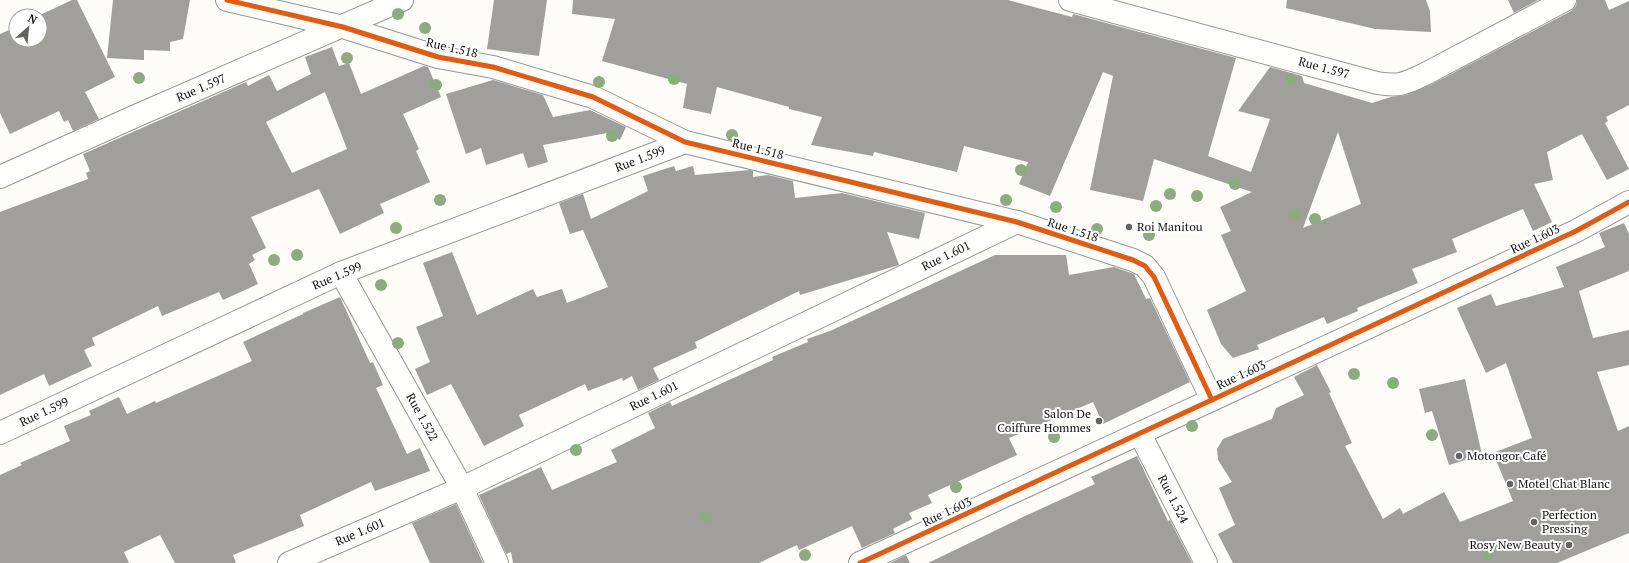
<svg xmlns="http://www.w3.org/2000/svg" width="1629" height="563" viewBox="0 0 1629 563" font-family="'PT Serif',serif">
  <rect width="100%" height="100%" fill="#fdfcf7"/>
  <g fill="#a19f9c" fill-rule="evenodd">
    <polygon points="72,0 77,0 115,77 85,92 99,119 73,131 68,120 64,122 59,111 10,134 0,113 0,34 16,27 16,40 40,40 40,16 38,16"/>
    <polygon points="113,0 190,0 183,39 170,42 170,51 144,50 144,60 107,58"/>
    <polygon points="494,0 547,0 539,56 487,49"/>
    <path d="M573 0H1008L1072 17 1073 14 1236 58 1208 156 1251 172 1270 119 1238 111 1270 67 1302 76 1304 83 1372 103 1391 97 1407 95 1432 84 1571 11 1576 6 1577 0H1605L1609 10 1629 1V105L1606 117 1608 121 1605 123 1629 169 1607 180 1582 134 1547 152 1553 180 1534 184 1552 222 1533 231 1523 209 1452 239 1457 252 1412 269 1418 283 1357 308 1358 311 1327 324 1324 317 1257 345 1259 349 1233 358 1221 344 1207 310 1246 291 1221 235 1231 231 1220 207 1252 192 1154 159 1143 201 1090 190 1113 76 1103 72 1050 196 1019 184 1028 162 964 146 957 172 874 152 873 156 811 145 822 117 789 109V107L717 87 711 114 683 108 687 84 602 61 615 19 572 14ZM1338 132 1361 204 1303 228Z"/>
    <polygon points="1287,0 1426,0 1430,11 1431,32 1375,29 1286,8"/>
    <polygon points="1508,0 1538,0 1514,13"/>
    <path d="M332 47 339 66 349 63 361 94 424 66 428 67 441 97 403 114 419 149 416 151 430 182 380 204 384 213 340 234 319 189 251 217 266 248 252 255 255 260 249 264 258 284 223 300 219 292 162 316 158 306 92 338 95 345 84 350 92 366 49 386 44 374 0 395V212L88 179 86 173 90 171 83 154 246 82 248 86 269 75 277 91 311 74 305 57ZM325 92 347 149 292 173 266 122Z"/>
    <polygon points="493,80 543,95 553,117 590,110 626,127 620,140 607,133 543,145 548,162 528,168 523,153 486,165 481,148 466,154 446,94"/>
    <polygon points="674,166 676,171 693,166 695,175 750,170 753,171 753,177 768,175 793,181 795,198 842,193 925,213 919,239 887,232 899,265 800,295 799,291 695,342 697,348 653,368 659,380 638,390 632,376 623,381 622,378 588,391 585,384 519,415 524,426 484,446 451,384 427,395 415,369 430,362 416,327 443,316 423,263 452,252 477,315 533,289 537,297 562,289 567,303 608,287 583,230 570,234 559,203 583,194 591,219 648,191 643,176"/>
    <polygon points="1624,223 1629,234 1629,271 1579,291 1593,338 1629,330 1629,365 1597,372 1618,431 1629,426 1629,533 1557,563 1233,563 1218,534 1235,525 1219,488 1232,482 1218,460 1217,449 1223,439 1272,419 1276,408 1304,395 1294,377 1317,365 1331,392 1329,393 1352,443 1345,446 1383,519 1400,508 1403,514 1444,492 1460,522 1513,501 1493,453 1532,438 1506,363 1486,373 1457,308 1491,294 1496,306 1564,287 1556,267 1605,247 1599,233"/>
    <polygon points="995,255 1066,255 1069,275 1114,267 1134,274 1146,299 1150,298 1190,382 1103,424 1093,402 1009,438 1017,455 928,495 932,503 909,513 912,519 893,529 895,533 862,548 852,526 799,550 797,545 759,563 513,563 511,552 506,554 479,495 541,467 552,490 617,462 611,450 655,428 648,413 670,402 672,406 773,360 772,357 808,342 807,339 830,331"/>
    <polygon points="340,297 370,363 373,362 383,385 376,388 407,454 420,448 430,471 375,491 371,482 300,515 304,526 233,555 236,563 175,563 160,535 124,552 129,563 0,563 0,475 22,465 20,463 70,441 64,426 91,415 89,411 119,397 127,414 155,401 156,403 252,361 243,342 303,314 303,313"/>
    <polygon points="1465,379 1482,455 1449,465 1432,411 1425,413 1419,389"/>
    <polygon points="1137,456 1168,521 1170,520 1192,563 928,563 1025,516 1095,484 1091,477"/>
    <polygon points="456,504 483,563 430,563 412,523"/>
    <polygon points="906,555 910,563 890,563"/>
  </g>
  <g fill="none" stroke-linecap="round" stroke-linejoin="round">
    <g stroke="#979795" stroke-width="24">
      <g id="minor">
        <polyline points="227,0 343,27 438,57 493,67 593,97 685,142 1017,222 1133,260 1145,266 1154,277 1212,400"/>
        <path d="M1070 0 1377 83C1401 87 1406 83 1427 73L1565 0"/>
        <polyline points="0,177 138,115 402,0"/>
        <polyline points="341,273 462,488 497,563"/>
        <polyline points="0,433 341,273 685,142"/>
        <polyline points="1140,434 1206,563"/>
        <polyline points="289,563 462,488 1017,222"/>
        <polyline points="860,563 1576,231 1629,202"/>
      </g>
    </g>
    <use href="#minor" stroke="#fffffe" stroke-width="22"/>
    <g stroke="#fff" stroke-width="8">
      <g id="cycleway">
        <polyline points="227,0 343,27 438,57 493,67 593,97 685,142 1017,222 1133,260 1145,266 1154,277 1212,400"/>
        <polyline points="860,563 1576,231 1629,202"/>
      </g>
    </g>
    <use href="#cycleway" stroke="#e8590c" stroke-width="5"/>
  </g>
  <g fill="#8cac80">
    <circle cx="398" cy="14" r="6"/>
    <circle cx="425" cy="28" r="6"/>
    <circle cx="347" cy="58" r="6"/>
    <circle cx="139" cy="78" r="6"/>
    <circle cx="674" cy="79" r="6"/>
    <circle cx="1291" cy="79" r="6"/>
    <circle cx="599" cy="82" r="6"/>
    <circle cx="436" cy="85" r="6"/>
    <circle cx="732" cy="135" r="6"/>
    <circle cx="612" cy="136" r="6"/>
    <circle cx="1021" cy="170" r="6"/>
    <circle cx="1235" cy="184" r="6"/>
    <circle cx="1170" cy="194" r="6"/>
    <circle cx="1197" cy="196" r="6"/>
    <circle cx="440" cy="200" r="6"/>
    <circle cx="1006" cy="200" r="6"/>
    <circle cx="1156" cy="206" r="6"/>
    <circle cx="1056" cy="207" r="6"/>
    <circle cx="1294" cy="214" r="6"/>
    <circle cx="1315" cy="219" r="6"/>
    <circle cx="396" cy="228" r="6"/>
    <circle cx="1097" cy="229" r="6"/>
    <circle cx="1149" cy="235" r="6"/>
    <circle cx="297" cy="255" r="6"/>
    <circle cx="274" cy="260" r="6"/>
    <circle cx="381" cy="285" r="6"/>
    <circle cx="398" cy="343" r="6"/>
    <circle cx="1354" cy="374" r="6"/>
    <circle cx="1393" cy="383" r="6"/>
    <circle cx="1192" cy="426" r="6"/>
    <circle cx="1432" cy="435" r="6"/>
    <circle cx="1054" cy="437" r="6"/>
    <circle cx="576" cy="450" r="6"/>
    <circle cx="956" cy="487" r="6"/>
    <circle cx="706" cy="517" r="6"/>
    <circle cx="1488" cy="554" r="6"/>
    <circle cx="805" cy="555" r="6"/>
  </g>
  <g fill="#646362" stroke="#fff" stroke-width="1.5">
    <circle cx="1129" cy="227" r="4"/>
    <circle cx="1099" cy="421" r="4"/>
    <circle cx="1459" cy="456" r="4"/>
    <circle cx="1510" cy="484" r="4"/>
    <circle cx="1534" cy="522" r="4"/>
    <circle cx="1569" cy="545" r="4"/>
  </g>
  <g text-anchor="middle" stroke-width="4" stroke-linejoin="round" paint-order="stroke">
    <g font-size="12" fill="#111" stroke="#fff">
      <text transform="translate(452 48) rotate(13)" y="4">Rue 1.518</text>
      <text transform="translate(1324 68) rotate(15)" y="4">Rue 1.597</text>
      <text transform="translate(201 88) rotate(-23)" y="4">Rue 1.597</text>
      <text transform="translate(758 149) rotate(14)" y="4">Rue 1.518</text>
      <text transform="translate(640 159) rotate(-21)" y="4">Rue 1.599</text>
      <text transform="translate(1073 230) rotate(18)" y="4">Rue 1.518</text>
      <text transform="translate(1535 239) rotate(-25)" y="4">Rue 1.603</text>
      <text transform="translate(946 256) rotate(-26)" y="4">Rue 1.601</text>
      <text transform="translate(337 276) rotate(-23)" y="4">Rue 1.599</text>
      <text transform="translate(1241 375) rotate(-25)" y="4">Rue 1.603</text>
      <text transform="translate(654 396) rotate(-26)" y="4">Rue 1.601</text>
      <text transform="translate(44 412) rotate(-25)" y="4">Rue 1.599</text>
      <text transform="translate(422 417) rotate(61)" y="4">Rue 1.522</text>
      <text transform="translate(1173 499) rotate(63)" y="4">Rue 1.524</text>
      <text transform="translate(947 512) rotate(-25)" y="4">Rue 1.603</text>
      <text transform="translate(360 532) rotate(-23)" y="4">Rue 1.601</text>
    </g>
    <g font-size="12" fill="#111" stroke="#fff" text-anchor="start">
      <text x="1137" y="231">Roi Manitou</text>
      <text x="1091" y="418" text-anchor="end">Salon De<tspan x="1091" dy="14">Coiffure Hommes</tspan></text>
      <text x="1467" y="460">Motongor Café</text>
      <text x="1518" y="488">Motel Chat Blanc</text>
      <text x="1542" y="519">Perfection<tspan x="1542" dy="14">Pressing</tspan></text>
      <text x="1561" y="549" text-anchor="end">Rosy New Beauty</text>
    </g>
  </g>
  <g transform="translate(28 28) rotate(27)"><circle r="19" fill="#ffffff" stroke="#a0a0a0"/>
  <path d="M0-3L7 15L0 10L-7 15Z" fill="#646362"/>
  <text y="-6" font-size="11" font-weight="bold" text-anchor="middle" fill="#111111">N</text>
  </g>
</svg>
